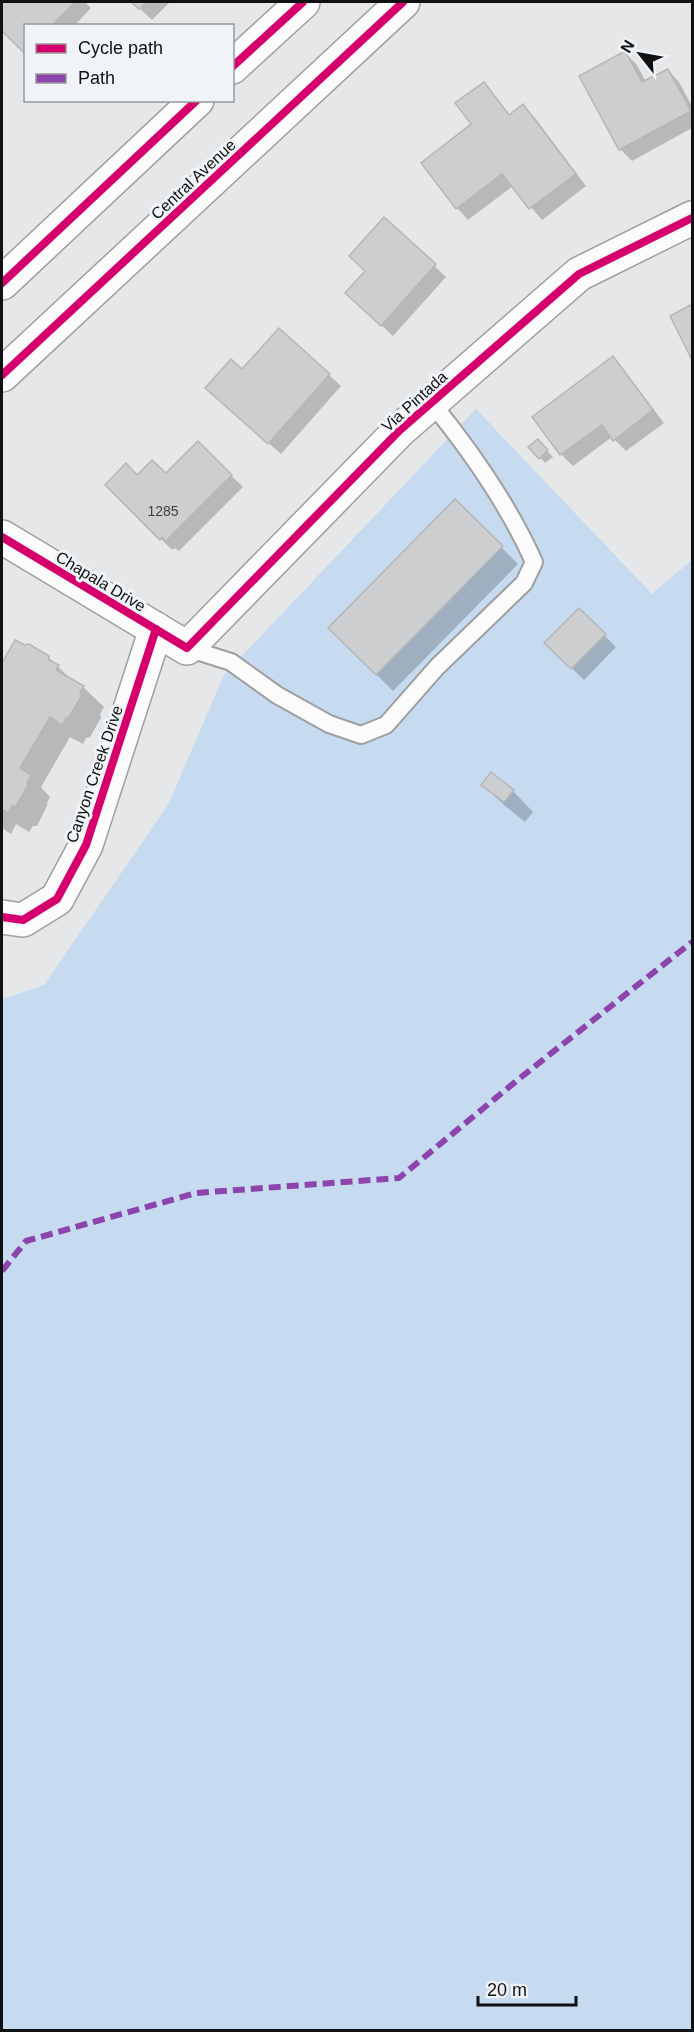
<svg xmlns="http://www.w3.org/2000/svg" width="694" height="2032" viewBox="0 0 694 2032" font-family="Helvetica,sans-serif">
  <rect width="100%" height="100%" fill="#e5e7e9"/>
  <polygon fill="#c6dbf0" points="476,409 652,594 692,560 692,2030 2,2030 2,999 44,985 168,805 224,675"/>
  <g fill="#0003">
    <polygon points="2,2 85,2 91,8 74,26 26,26 26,53 2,28"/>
    <polygon points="133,2 170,2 152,20"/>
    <polygon points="625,53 637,65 646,82 668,70 679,82 692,106 692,128 632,161 620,149"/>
    <polygon points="483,84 511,116 523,106 535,118 586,186 542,220 513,186 468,220 457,208"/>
    <polygon points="384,219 446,277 393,336 359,305"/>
    <polygon points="692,306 692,356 672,317"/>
    <polygon points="613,358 624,370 664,423 626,451 612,437 573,466 561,454 534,417"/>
    <polygon points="242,371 329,375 341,386 281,454 219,400"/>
    <polygon points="538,441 553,457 545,463 531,447"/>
    <polygon points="198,443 243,487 179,551 175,548 172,550 107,485 137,477 166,475"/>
    <polygon points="455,501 518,564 393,691 330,628"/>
    <polygon points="579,610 616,647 584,680 546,643"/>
    <polygon points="16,642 48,657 72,680 83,687 104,707 100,714 101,718 90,737 86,738 83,744 70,737 41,787 50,797 47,803 47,806 37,826 33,826 29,832 16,824 11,834 2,828 2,666"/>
    <polygon points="483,785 513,791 533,812 525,822 504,805"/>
  </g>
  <g fill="#cccecf" stroke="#b4b6b7" stroke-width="1.5">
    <polygon points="2,2 75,2 51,26 26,26 26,51 24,53 2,31"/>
    <polygon points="131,2 147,2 139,9"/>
    <polygon points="625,51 642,82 668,69 691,111 619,150 579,76"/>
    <polygon points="484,82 509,115 523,104 576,174 529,209 502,174 456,209 421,163 471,124 455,103"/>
    <polygon points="384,217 436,264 381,326 345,293 365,271 349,256"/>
    <polygon points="692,304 692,360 670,316"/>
    <polygon points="279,328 330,374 268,444 205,388 231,359 242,369"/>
    <polygon points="613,356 653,410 613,441 602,425 560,455 532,417"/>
    <polygon points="538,439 548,450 539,459 528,447"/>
    <polygon points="198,441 232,475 166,541 162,537 160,540 105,485 126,463 137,475 152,460 166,473"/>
    <polygon points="455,499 503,546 376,675 328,628"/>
    <polygon points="579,608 606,634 571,669 544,643"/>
    <polygon points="15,640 25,645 29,644 49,656 49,660 59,665 56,670 84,686 80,693 81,697 69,717 66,718 62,725 50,717 20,768 31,775 27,782 28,785 16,806 12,806 8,813 2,809 2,663"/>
    <polygon points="491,772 514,790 504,802 481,785"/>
  </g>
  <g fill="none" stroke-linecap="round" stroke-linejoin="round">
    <g stroke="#9e9fa0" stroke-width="20">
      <path id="lane" d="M187 648 231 662 277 695 329 724 361 735 386 725 437 667 524 583 534 562C508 504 471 451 431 402"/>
    </g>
    <g stroke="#9e9fa0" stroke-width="36">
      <g id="street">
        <polyline points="2,537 187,648 400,430 579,274 692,218"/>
        <polyline points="2,917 23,920 57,899 86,845 156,629"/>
      </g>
    </g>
    <g stroke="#9e9fa0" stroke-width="36">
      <g id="secondary">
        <polyline points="232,67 303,2"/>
        <polyline points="2,283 197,100"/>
        <polyline points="2,375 403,2"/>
      </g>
    </g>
    <use href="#lane" stroke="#fbfbfc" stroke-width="16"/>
    <use href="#street" stroke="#fbfbfc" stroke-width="33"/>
    <use href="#secondary" stroke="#fbfbfc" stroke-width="33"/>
    <polyline stroke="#8e44ad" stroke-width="6" stroke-dasharray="12 6" stroke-linecap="butt" points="2,1271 26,1241 196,1193 399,1178 520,1078 692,942"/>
    <g stroke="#f1f4f7" stroke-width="11">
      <g id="cycleway">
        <polyline points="232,67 303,2"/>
        <polyline points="2,283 197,100"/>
        <polyline points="2,375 403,2"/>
        <polyline points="2,537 187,648 400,430 579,274 692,218"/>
        <polyline points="2,917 23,920 57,899 86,845 156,629"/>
      </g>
    </g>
    <use href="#cycleway" stroke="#d6006c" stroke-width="8"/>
  </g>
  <g text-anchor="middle" stroke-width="6" stroke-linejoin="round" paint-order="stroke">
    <g font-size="14" fill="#3f4041">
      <text x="163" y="516">1285</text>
    </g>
    <g font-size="16" fill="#101112" stroke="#f1f4f7">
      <text transform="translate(193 179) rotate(-43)" y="6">Central Avenue</text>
      <text transform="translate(414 401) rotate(-42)" y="6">Via Pintada</text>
      <text transform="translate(101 581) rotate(31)" y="6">Chapala Drive</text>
      <text transform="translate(94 774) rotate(-71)" y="6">Canyon Creek Drive</text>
    </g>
  </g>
  <rect width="694" height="2032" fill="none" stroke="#101112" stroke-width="6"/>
  <rect x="24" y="24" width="210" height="78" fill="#f1f4f7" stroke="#97999b" stroke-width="1.5"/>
  <rect x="36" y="44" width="30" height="9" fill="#d6006c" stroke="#97999b" stroke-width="1.5"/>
  <text x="78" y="54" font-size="18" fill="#101112">Cycle path</text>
  <rect x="36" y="74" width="30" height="9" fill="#8e44ad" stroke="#97999b" stroke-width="1.5"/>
  <text x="78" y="84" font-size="18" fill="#101112">Path</text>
  <g transform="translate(640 54) rotate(301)" stroke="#f1f4f7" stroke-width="4.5" paint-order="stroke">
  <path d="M0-4.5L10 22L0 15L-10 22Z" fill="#101112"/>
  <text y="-9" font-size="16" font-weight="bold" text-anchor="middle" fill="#101112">N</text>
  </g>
  <path d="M478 1996v9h98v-9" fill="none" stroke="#101112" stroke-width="3"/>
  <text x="487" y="1996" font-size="18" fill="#101112" stroke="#f1f4f7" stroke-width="4.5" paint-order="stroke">20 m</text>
</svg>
